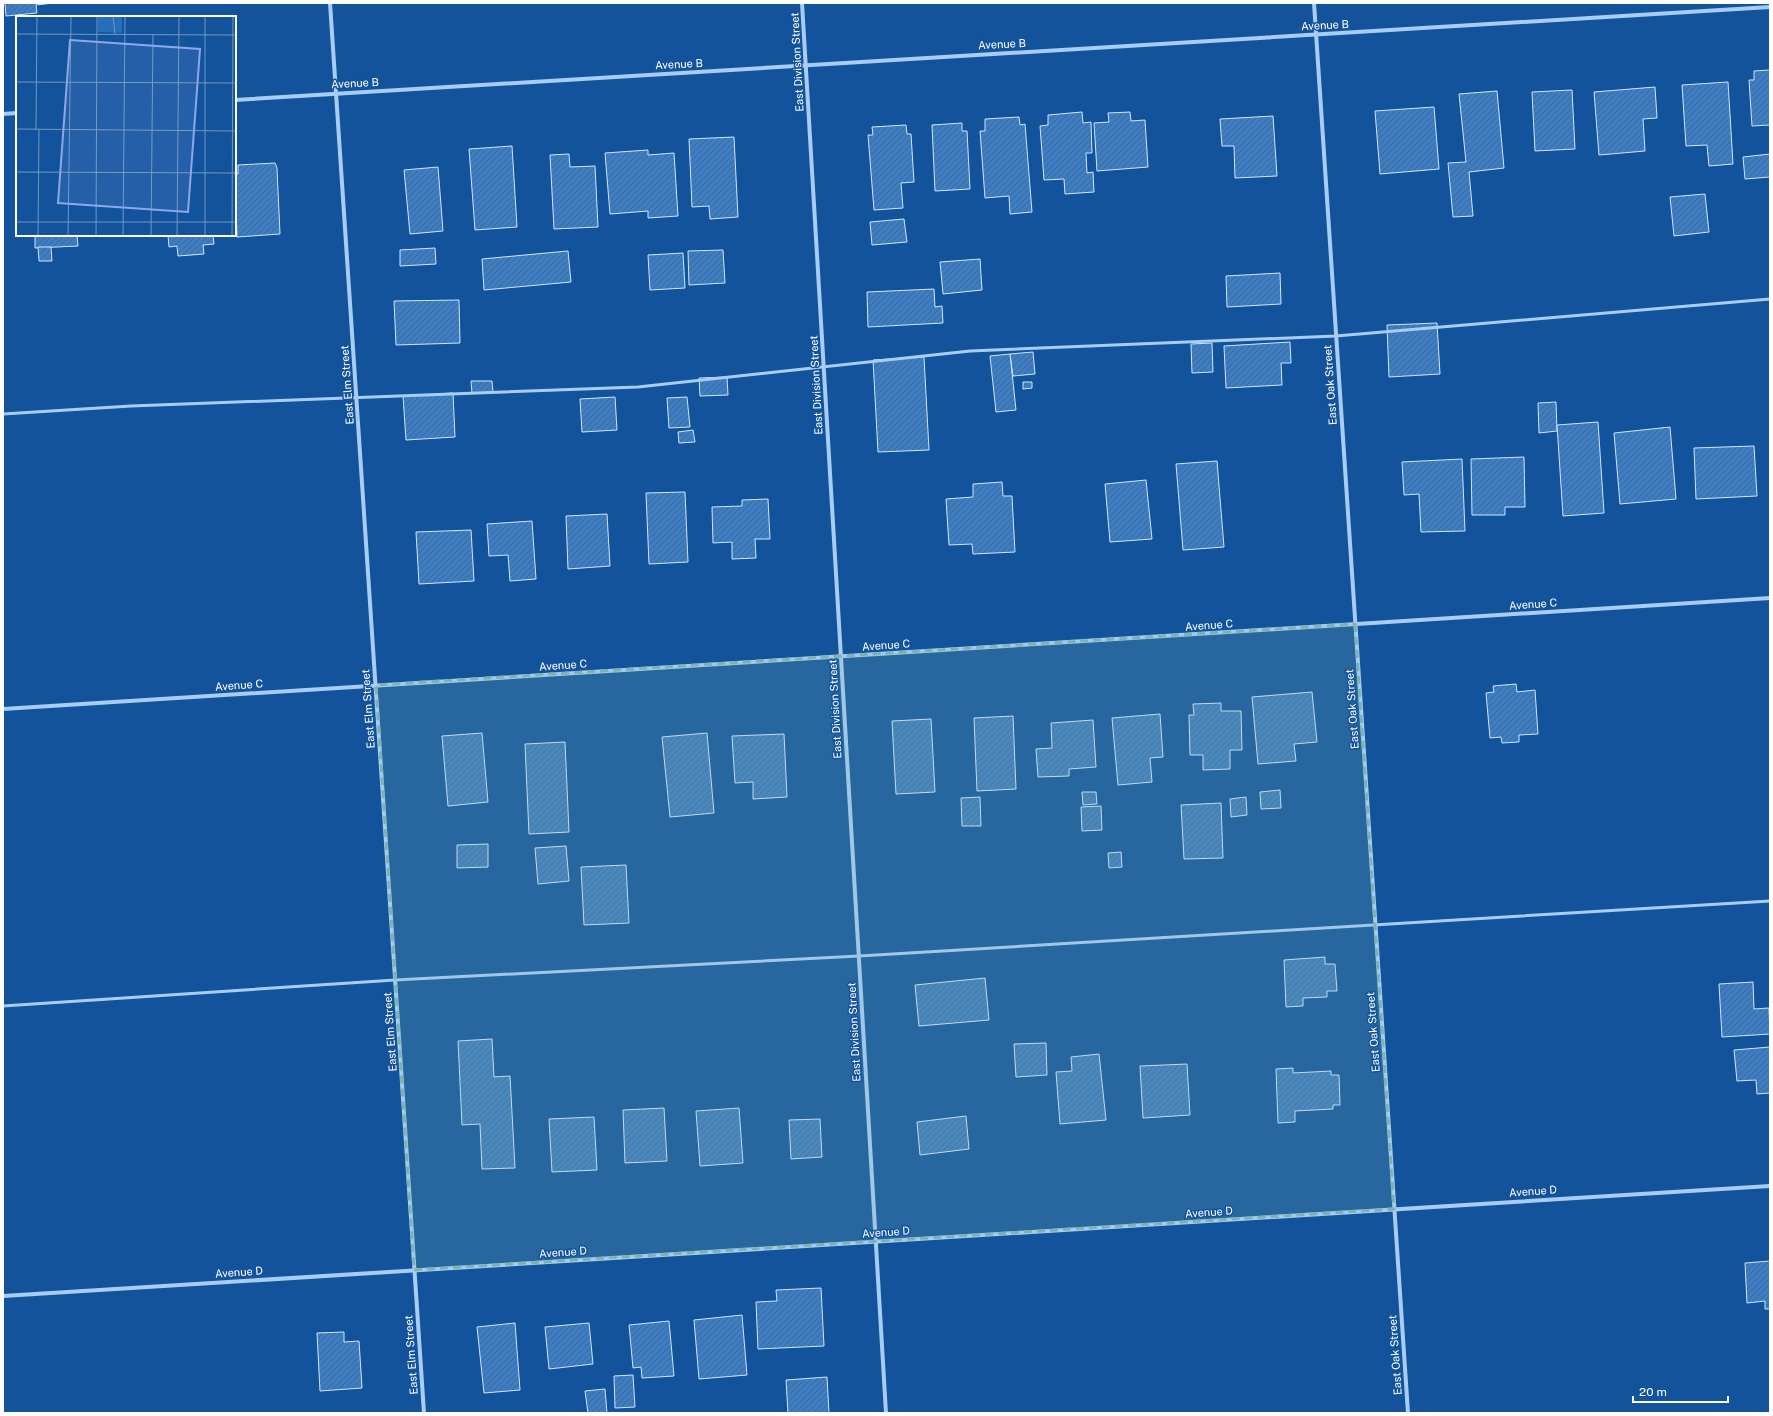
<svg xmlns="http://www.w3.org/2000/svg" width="1773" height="1416" viewBox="0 0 1773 1416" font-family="'Public Sans',sans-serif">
  <defs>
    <pattern id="building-hatch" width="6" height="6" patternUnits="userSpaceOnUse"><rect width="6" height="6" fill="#3c7dc3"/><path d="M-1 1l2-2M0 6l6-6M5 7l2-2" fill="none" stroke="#43678d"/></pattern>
  </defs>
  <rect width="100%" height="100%" fill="#13539c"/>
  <g fill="url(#building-hatch)" stroke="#d1e6fd">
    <polygon points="5,3 54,3 36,5 37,13 6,16"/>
    <polygon points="1770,70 1770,125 1752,126 1749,80 1754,80 1754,71"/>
    <polygon points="1728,82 1733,164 1709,166 1707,145 1686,146 1682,85"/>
    <polygon points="1655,87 1657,118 1643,119 1645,151 1599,155 1594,92"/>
    <polygon points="1572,90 1575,149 1535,151 1532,92"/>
    <polygon points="1497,91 1504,168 1469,172 1473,216 1453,217 1448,163 1466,162 1459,94"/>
    <polygon points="1434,107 1439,169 1380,174 1375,111"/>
    <polygon points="1082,112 1083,123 1091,122 1092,153 1086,153 1087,173 1093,172 1094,192 1065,194 1064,179 1044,180 1040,126 1048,125 1048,115"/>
    <polygon points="1130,112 1131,121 1145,120 1148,167 1097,171 1094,123 1109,122 1108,113"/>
    <polygon points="1273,116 1277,176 1235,178 1234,146 1222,146 1220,119"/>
    <polygon points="1019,117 1020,125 1025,124 1032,212 1010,214 1009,196 985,198 980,131 985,131 985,119"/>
    <polygon points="962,123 962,131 967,131 970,189 935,191 932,125"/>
    <polygon points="906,125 907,134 911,134 914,182 901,183 903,208 874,210 868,135 873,135 872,127"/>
    <polygon points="734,137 738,217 710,219 709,206 692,207 689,139"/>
    <polygon points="512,146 517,227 475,230 469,149"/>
    <polygon points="648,150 648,155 674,153 678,216 648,218 648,211 610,214 605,153"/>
    <polygon points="569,154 570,167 595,166 598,227 554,229 550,155"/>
    <polygon points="1770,154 1770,177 1745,179 1743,157"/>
    <polygon points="275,163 277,168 280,234 237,237 235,174 238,174 238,165"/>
    <polygon points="438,167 443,231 410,234 404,170"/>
    <polygon points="1705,194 1709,232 1674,236 1670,197"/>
    <polygon points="904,219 907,242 872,245 870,222"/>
    <polygon points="35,235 77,235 78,246 35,248"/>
    <polygon points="168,235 213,235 214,244 203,245 204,254 178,256 177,246 169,247"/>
    <polygon points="38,247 51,247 52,261 39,261"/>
    <polygon points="435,248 436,264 400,266 400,250"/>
    <polygon points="723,250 725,283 689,285 688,251"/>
    <polygon points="568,251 571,282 484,290 482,259"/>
    <polygon points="683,253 685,288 650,290 648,255"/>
    <polygon points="980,259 982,290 943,294 940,262"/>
    <polygon points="1280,273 1281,304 1227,307 1226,276"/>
    <polygon points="934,289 935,307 942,306 943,323 868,327 867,292"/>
    <polygon points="459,300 460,343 396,345 394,301"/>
    <polygon points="1437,323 1440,374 1389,377 1387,325"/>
    <polygon points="1290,342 1291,363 1281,363 1282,385 1226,388 1224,346"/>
    <polygon points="1212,343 1213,372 1192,373 1191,344"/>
    <polygon points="1033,352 1035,374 1013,376 1010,354"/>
    <polygon points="1010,354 1016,410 996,412 990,356"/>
    <polygon points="924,357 929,450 878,452 873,360"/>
    <polygon points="727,377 728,395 700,396 699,378"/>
    <polygon points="471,381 492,381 493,392 472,393"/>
    <polygon points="1023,382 1032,382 1032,388 1023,389"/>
    <polygon points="453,393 455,437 406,440 403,396"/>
    <polygon points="615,397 617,430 582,432 580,399"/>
    <polygon points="687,397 690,427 669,428 667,398"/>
    <polygon points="1556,402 1557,431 1539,433 1538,403"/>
    <polygon points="1598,422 1604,513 1563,516 1557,425"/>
    <polygon points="1670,427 1676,499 1620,504 1614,433"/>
    <polygon points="693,430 695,442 679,443 678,432"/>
    <polygon points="1754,446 1757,496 1696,499 1694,448"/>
    <polygon points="1524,457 1525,507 1505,507 1505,515 1472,515 1471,459"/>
    <polygon points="1462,459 1465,531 1421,532 1419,494 1404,495 1402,462"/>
    <polygon points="1217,461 1224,547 1183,550 1176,464"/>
    <polygon points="1146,480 1152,539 1110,542 1105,484"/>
    <polygon points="1002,482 1003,496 1012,496 1015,552 973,554 972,544 949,545 946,499 973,497 973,484"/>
    <polygon points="685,492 688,562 649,564 646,493"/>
    <polygon points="768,499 770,539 755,539 756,558 732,559 732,542 713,543 712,507 742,506 742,500"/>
    <polygon points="607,514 610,566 568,569 566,516"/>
    <polygon points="532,521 536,579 510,581 508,555 489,556 487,524"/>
    <polygon points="471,530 474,581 419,584 416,532"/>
    <polygon points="1516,684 1517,692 1535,690 1538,734 1519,735 1519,742 1502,743 1501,737 1490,738 1486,693 1494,692 1493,686"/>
    <polygon points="1312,692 1317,742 1294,744 1296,761 1258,764 1252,697"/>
    <polygon points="1221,703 1221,711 1241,711 1242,750 1230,750 1230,769 1203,770 1203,755 1190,755 1189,715 1194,715 1193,704"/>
    <polygon points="1160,714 1163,757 1150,758 1152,782 1118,785 1112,718"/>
    <polygon points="1013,716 1016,789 977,791 974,718"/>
    <polygon points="931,719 935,792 896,794 892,721"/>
    <polygon points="1093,720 1096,767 1069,769 1069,776 1038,777 1036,749 1052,748 1051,723"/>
    <polygon points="482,733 488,802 448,806 442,736"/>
    <polygon points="707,733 714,813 670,817 662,737"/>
    <polygon points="784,734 787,797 753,799 753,782 735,783 732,736"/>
    <polygon points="565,742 569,832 529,834 525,744"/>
    <polygon points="1280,790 1281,808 1261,809 1260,792"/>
    <polygon points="1082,792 1096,792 1097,804 1083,805"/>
    <polygon points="980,797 981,826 962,826 961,798"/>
    <polygon points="1246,797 1247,815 1231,817 1230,799"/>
    <polygon points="1221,803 1223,858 1184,859 1181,805"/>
    <polygon points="1101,806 1102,830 1082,831 1081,807"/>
    <polygon points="488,844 488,867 457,868 457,845"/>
    <polygon points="566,846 569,881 538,884 535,848"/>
    <polygon points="1121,852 1122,867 1109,868 1108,853"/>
    <polygon points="626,865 629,923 584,925 581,867"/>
    <polygon points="1325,957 1325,964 1335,964 1337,991 1327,991 1327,997 1303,998 1303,1006 1286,1007 1284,960"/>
    <polygon points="985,978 989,1020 919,1026 915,985"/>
    <polygon points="1753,982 1754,1009 1769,1008 1770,1034 1722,1037 1719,984"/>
    <polygon points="492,1039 494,1077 510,1076 515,1168 482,1169 480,1124 462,1125 458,1041"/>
    <polygon points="1046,1043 1047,1075 1016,1077 1014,1044"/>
    <polygon points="1770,1047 1770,1093 1757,1094 1756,1080 1737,1081 1734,1050"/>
    <polygon points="1099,1054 1106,1120 1060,1124 1056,1072 1072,1071 1071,1057"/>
    <polygon points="1187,1064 1190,1115 1143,1118 1140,1066"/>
    <polygon points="1293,1068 1293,1073 1331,1071 1331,1075 1339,1075 1340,1105 1333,1105 1333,1109 1295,1111 1295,1122 1278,1123 1276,1069"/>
    <polygon points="664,1108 667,1161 625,1163 623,1110"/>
    <polygon points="739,1108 743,1163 700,1166 696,1111"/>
    <polygon points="966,1116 969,1149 920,1155 917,1122"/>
    <polygon points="594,1117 597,1170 552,1172 549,1119"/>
    <polygon points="820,1119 822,1157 791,1159 789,1120"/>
    <polygon points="1770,1261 1770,1309 1765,1309 1765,1301 1747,1303 1745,1263"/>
    <polygon points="821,1288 824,1346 758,1349 756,1302 777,1301 776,1290"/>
    <polygon points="742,1315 747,1375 699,1379 694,1320"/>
    <polygon points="669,1321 674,1376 642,1378 641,1367 633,1368 629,1325"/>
    <polygon points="515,1323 520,1390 484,1393 477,1327"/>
    <polygon points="589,1323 593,1364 549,1369 545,1327"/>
    <polygon points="344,1332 344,1342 359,1341 362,1388 320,1391 317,1333"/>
    <polygon points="633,1375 635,1407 615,1408 614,1376"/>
    <polygon points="827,1377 829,1413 788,1413 786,1380"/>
    <polygon points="605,1389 607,1413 588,1413 585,1391"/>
  </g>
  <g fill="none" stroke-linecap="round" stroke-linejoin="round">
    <g stroke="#a8cdf4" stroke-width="3">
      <polyline points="3,414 131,406 638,387 970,351 1336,336 1770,299"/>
      <polyline points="3,1006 395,980 859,956 1770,901"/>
    </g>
    <g stroke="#a8cdf4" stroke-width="4">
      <polyline points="330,3 424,1413"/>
      <polyline points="802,3 886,1413"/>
      <polyline points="1314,3 1408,1413"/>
      <polyline points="235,100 1770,7"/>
      <polyline points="3,114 17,113"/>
      <polyline points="3,709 1770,598"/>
      <polyline points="3,1296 1770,1186"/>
    </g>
  </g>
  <path fill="#7bb4af" fill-opacity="0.2" stroke="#7bb4af" stroke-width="3" stroke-dasharray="8 5" stroke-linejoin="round" d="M1355 624 1394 1209 414 1270 376 685Z"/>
  <g text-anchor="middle" stroke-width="3" stroke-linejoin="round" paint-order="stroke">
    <g font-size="11" fill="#fff" stroke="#13539c">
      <text transform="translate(1325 25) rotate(-3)" y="4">Avenue B</text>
      <text transform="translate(1002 44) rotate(-3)" y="4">Avenue B</text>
      <text transform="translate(797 62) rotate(-93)" y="4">East Division Street</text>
      <text transform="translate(679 64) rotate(-3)" y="4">Avenue B</text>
      <text transform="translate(355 83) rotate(-3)" y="4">Avenue B</text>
      <text transform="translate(347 385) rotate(-94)" y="4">East Elm Street</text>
      <text transform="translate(816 385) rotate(-93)" y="4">East Division Street</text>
      <text transform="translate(1330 385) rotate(-94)" y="4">East Oak Street</text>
      <text transform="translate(1533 604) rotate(-4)" y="4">Avenue C</text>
      <text transform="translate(1209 625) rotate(-4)" y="4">Avenue C</text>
      <text transform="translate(886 645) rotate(-4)" y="4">Avenue C</text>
      <text transform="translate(563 665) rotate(-4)" y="4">Avenue C</text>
      <text transform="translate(239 685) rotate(-4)" y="4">Avenue C</text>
      <text transform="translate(368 709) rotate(-94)" y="4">East Elm Street</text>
      <text transform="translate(835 709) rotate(-93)" y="4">East Division Street</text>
      <text transform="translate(1352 709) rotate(-94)" y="4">East Oak Street</text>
      <text transform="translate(390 1032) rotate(-94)" y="4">East Elm Street</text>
      <text transform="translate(854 1032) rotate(-93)" y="4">East Division Street</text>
      <text transform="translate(1373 1032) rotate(-94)" y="4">East Oak Street</text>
      <text transform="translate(1533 1191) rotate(-4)" y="4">Avenue D</text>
      <text transform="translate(1209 1212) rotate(-4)" y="4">Avenue D</text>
      <text transform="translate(886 1232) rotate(-4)" y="4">Avenue D</text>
      <text transform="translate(563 1252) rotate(-4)" y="4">Avenue D</text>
      <text transform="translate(239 1272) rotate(-4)" y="4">Avenue D</text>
      <text transform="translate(411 1355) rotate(-94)" y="4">East Elm Street</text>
      <text transform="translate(1395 1355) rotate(-94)" y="4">East Oak Street</text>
    </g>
  </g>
  <g transform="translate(16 16)">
    <rect width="220" height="220" fill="#13539c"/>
    <path d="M82 0H106V17L82 16Z" fill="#266eba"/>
    <path fill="none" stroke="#7198c4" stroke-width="1" d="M97 0 99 18M0 18 220 19M0 66 220 67M0 113 220 115M20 113 21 0M0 156 220 157M0 206H220M22 220 23 113M52 220 55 0M80 220 81 0M107 220 109 0M135 220 137 19M161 220 163 0M189 220V0M216 220 217 0"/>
    <path fill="#8ea6ec" fill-opacity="0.15" stroke="#8ea6ec" stroke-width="2" d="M54 24 184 33 172 196 42 187Z"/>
    <rect width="220" height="220" fill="none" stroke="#fff" stroke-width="2"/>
  </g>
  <rect width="1773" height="1416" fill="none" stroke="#ffffff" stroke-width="8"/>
  <path d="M1633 1396v6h95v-6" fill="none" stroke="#ffffff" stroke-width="2"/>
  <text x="1639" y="1396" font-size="12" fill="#ffffff" stroke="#13539c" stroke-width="3" paint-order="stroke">20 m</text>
</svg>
